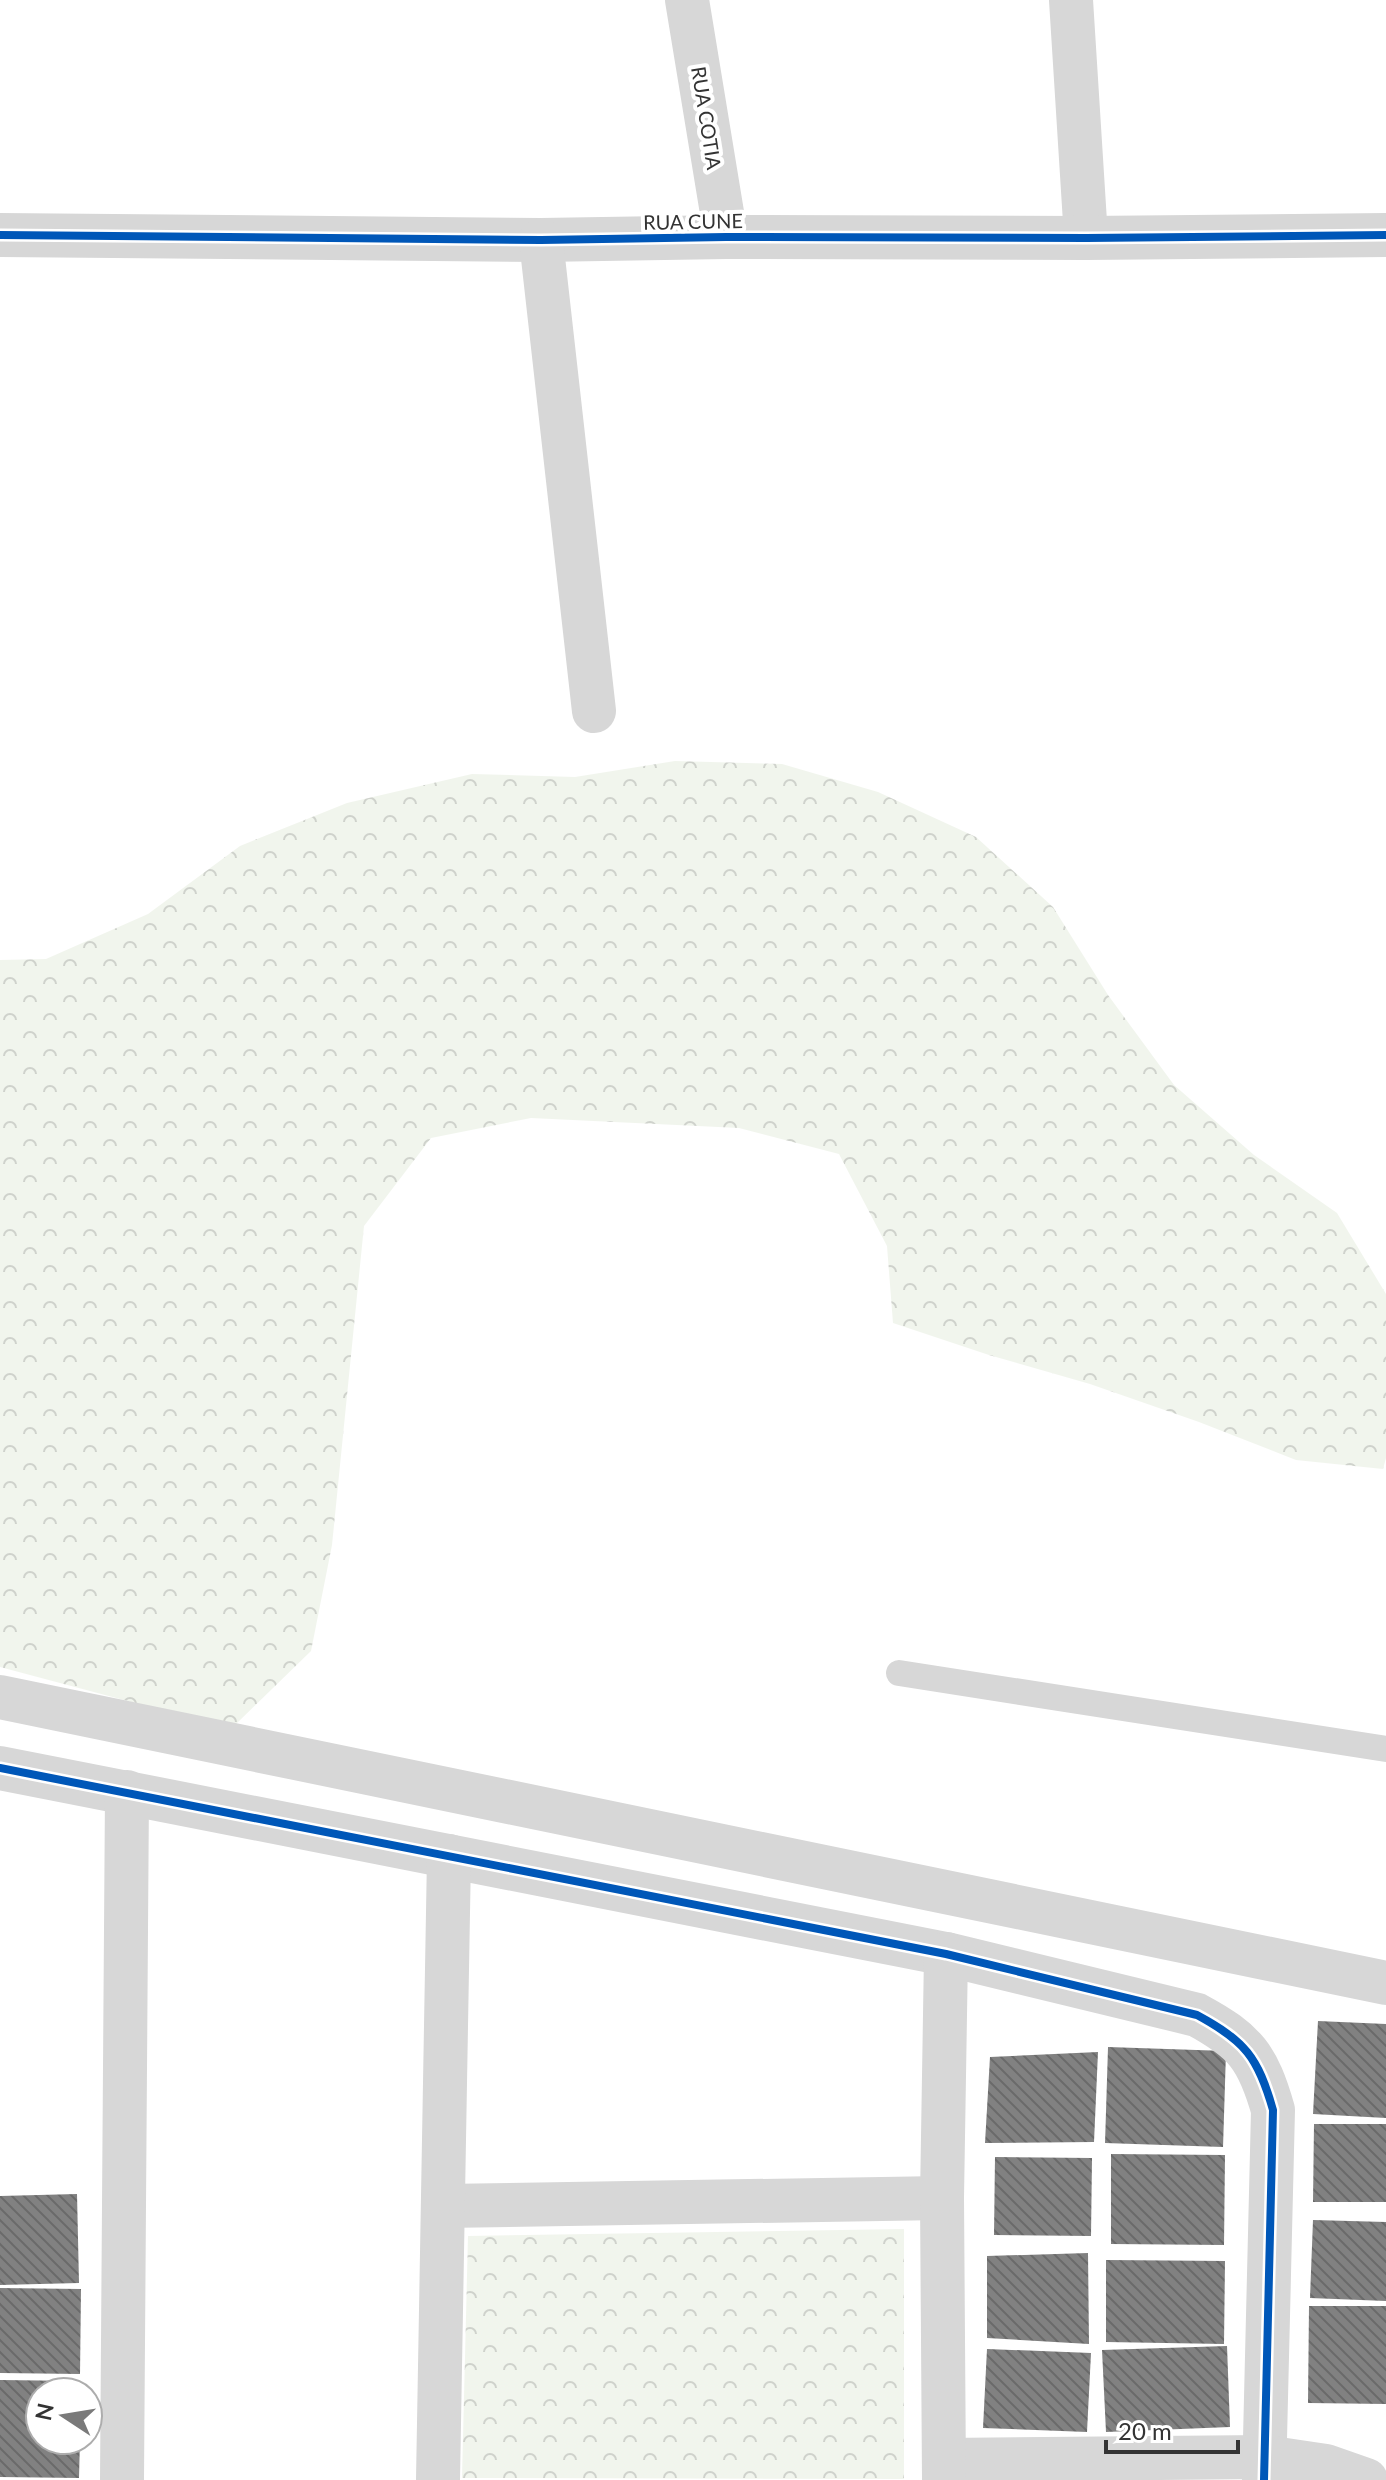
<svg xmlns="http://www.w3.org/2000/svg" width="1386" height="2480" viewBox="0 0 1386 2480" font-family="Lato,sans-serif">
  <defs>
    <pattern id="forest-crowns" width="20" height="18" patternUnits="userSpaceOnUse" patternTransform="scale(2)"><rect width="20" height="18" fill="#f1f5ed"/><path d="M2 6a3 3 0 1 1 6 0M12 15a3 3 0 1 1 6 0" fill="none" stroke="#cfd2cc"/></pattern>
    <pattern id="building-back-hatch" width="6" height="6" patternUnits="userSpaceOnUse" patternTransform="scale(2)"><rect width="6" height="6" fill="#818181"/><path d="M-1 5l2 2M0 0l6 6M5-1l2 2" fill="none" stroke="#6a6a6a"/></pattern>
  </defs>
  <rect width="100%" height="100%" fill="#fff"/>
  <g fill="url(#forest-crowns)">
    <polygon points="675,761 782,764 878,792 976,837 1053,907 1108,995 1174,1085 1254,1155 1337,1213 1386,1294 1386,1458 1383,1469 1296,1460 1199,1422 1090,1384 989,1355 893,1323 887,1246 839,1154 739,1128 531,1118 431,1138 364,1226 332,1545 311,1651 236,1724 135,1703 0,1667 0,960 46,959 148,914 240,846 347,803 472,774 575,777"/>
    <polygon points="904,2229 904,2479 462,2478 468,2236"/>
  </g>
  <g fill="url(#building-back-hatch)">
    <polygon points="1318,2021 1386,2024 1386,2118 1313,2114"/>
    <polygon points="1108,2047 1226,2051 1223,2147 1105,2143"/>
    <polygon points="1098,2052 1094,2142 985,2143 990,2057"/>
    <polygon points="1314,2124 1386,2124 1386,2202 1313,2202"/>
    <polygon points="1111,2154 1225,2155 1224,2245 1111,2244"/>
    <polygon points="995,2157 1092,2158 1091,2236 994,2235"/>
    <polygon points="77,2194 79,2283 0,2285 0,2196"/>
    <polygon points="1313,2220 1386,2222 1386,2301 1310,2298"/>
    <polygon points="1088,2253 1089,2344 987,2338 987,2256"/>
    <polygon points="1106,2260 1225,2261 1224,2344 1106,2342"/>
    <polygon points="0,2288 81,2289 80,2374 0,2373"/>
    <polygon points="1309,2306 1386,2306 1386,2404 1308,2403"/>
    <polygon points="1227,2346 1230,2427 1106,2432 1102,2350"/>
    <polygon points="987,2349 1091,2353 1087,2432 983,2428"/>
    <polygon points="0,2380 81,2381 81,2392 40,2392 40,2440 80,2440 79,2478 0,2477"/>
  </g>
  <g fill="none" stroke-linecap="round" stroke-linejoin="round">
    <polyline stroke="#d7d7d7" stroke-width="26" points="899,1673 1386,1749"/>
    <g stroke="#d7d7d7" stroke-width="44">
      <polyline points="687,0 726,237"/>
      <polyline points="1071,0 1086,238"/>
      <polyline points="0,235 541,240 726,237 1086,238 1386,235"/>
      <polyline points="541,240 594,711"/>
      <polyline points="0,1697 1386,1983"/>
      <path d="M0 1768 946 1954 1197 2015C1245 2041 1258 2057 1273 2110L1264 2480"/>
      <polyline points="443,2206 942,2198"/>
      <polyline points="944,2460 1265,2457 1326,2466 1366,2480"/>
      <polyline points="122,2480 127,1792"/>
      <polyline points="438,2480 449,1856"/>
      <polyline points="944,2480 942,2198 946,1954"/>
    </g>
    <g stroke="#fff" stroke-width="13">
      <g id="cycleway">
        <polyline points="0,235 541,240 726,237 1086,238 1386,235"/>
        <path d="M0 1768 946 1954 1197 2015C1245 2041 1258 2057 1273 2110L1264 2480"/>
      </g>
    </g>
    <use href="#cycleway" stroke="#0057b8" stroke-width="8"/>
  </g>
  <g text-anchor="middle" stroke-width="8" stroke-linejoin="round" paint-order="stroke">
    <g font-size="20" fill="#333" stroke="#fff">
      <text transform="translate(706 118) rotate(81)" y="7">RUA COTIA</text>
      <text transform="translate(693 222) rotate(-1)" y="7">RUA CUNE</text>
    </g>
  </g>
  <g transform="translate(64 2416) rotate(282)"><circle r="38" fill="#ffffff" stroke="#adadad" stroke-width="2"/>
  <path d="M0-6L14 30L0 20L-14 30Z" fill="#7a7a7a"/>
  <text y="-12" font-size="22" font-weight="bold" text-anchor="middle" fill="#333333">N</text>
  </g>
  <path d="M1106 2440v12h132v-12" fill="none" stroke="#333333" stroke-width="4"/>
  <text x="1118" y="2440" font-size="24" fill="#333333" stroke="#ffffff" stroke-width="6" paint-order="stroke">20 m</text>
</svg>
